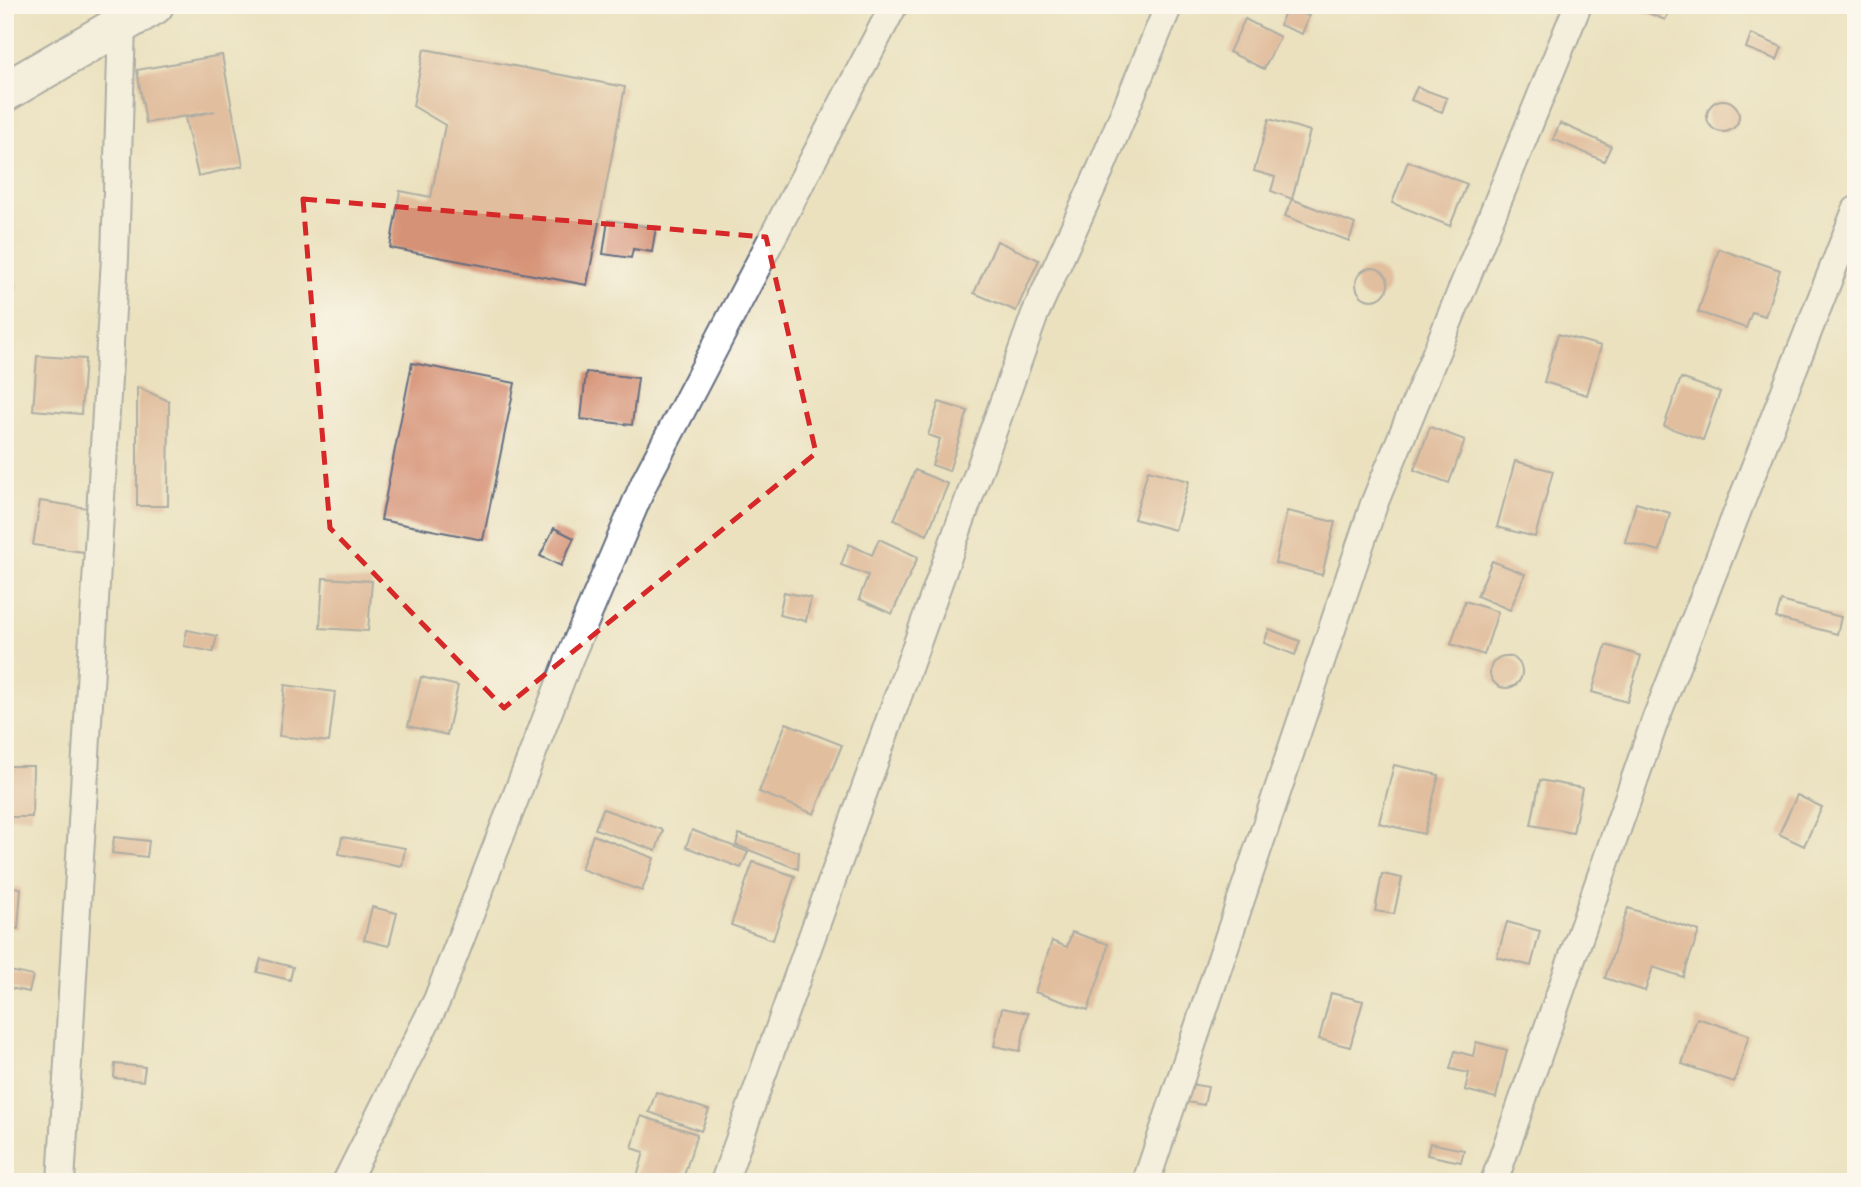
<svg xmlns="http://www.w3.org/2000/svg" width="1861" height="1187" viewBox="0 0 1861 1187" font-family="'Shantell Sans',sans-serif">
  <rect width="100%" height="100%" fill="#fbf7ec"/>
  <filter id="ink" filterUnits="userSpaceOnUse"><feTurbulence type="fractalNoise" baseFrequency=".0143" numOctaves="2"/><feDisplacementMap in="SourceGraphic" scale="14" xChannelSelector="R" yChannelSelector="G"/><feConvolveMatrix kernelMatrix="1 2 1 2 8 2 1 2 1" color-interpolation-filters="sRGB"/></filter>
  <filter id="wash" filterUnits="userSpaceOnUse"><feTurbulence type="fractalNoise" baseFrequency=".00686" numOctaves="4" result="noise"/><feDisplacementMap in="SourceGraphic" scale="28" xChannelSelector="R" yChannelSelector="G"/><feGaussianBlur stdDeviation="1.57" result="paint"/><feColorMatrix in="noise" values="0 0 0 0 0 0 0 0 0 0 0 0 0 0 0 0 0 1.4 0 .05"/><feComposite in="paint" operator="in"/></filter>
  <g filter="url(#wash)">
    <rect width="100%" height="100%" fill="#ebe1bf"/>
    <g id="blocks">
      <g fill="#d69276">
        <polygon points="1629,5 1672,5 1665,20"/>
        <polygon points="1286,8 1309,16 1302,34 1280,25"/>
        <polygon points="1245,19 1280,37 1264,69 1229,52"/>
        <polygon points="1751,34 1782,47 1777,60 1746,48"/>
        <polygon points="424,49 625,87 587,285 390,248 400,191 431,197 445,125 413,106"/>
        <polygon points="222,55 243,166 198,176 185,118 215,111 146,123 137,70"/>
        <polygon points="1417,87 1447,98 1442,112 1411,100"/>
        <circle cx="1723" cy="116" r="16"/>
        <polygon points="1269,119 1310,131 1292,199 1271,191 1275,177 1254,171"/>
        <polygon points="1560,123 1611,146 1604,161 1553,139"/>
        <polygon points="1408,161 1467,184 1450,226 1392,203"/>
        <polygon points="1292,199 1355,224 1349,241 1285,216"/>
        <polygon points="608,220 656,227 652,252 633,249 631,258 603,254"/>
        <polygon points="5,237 14,290 5,291"/>
        <polygon points="997,241 1039,260 1016,311 974,293"/>
        <polygon points="1719,249 1780,270 1765,316 1752,312 1746,328 1698,312"/>
        <circle cx="1372" cy="284" r="16"/>
        <polygon points="1558,334 1601,346 1587,395 1544,382"/>
        <polygon points="37,356 85,359 81,414 33,410"/>
        <polygon points="412,363 515,383 483,540 381,520"/>
        <polygon points="586,372 638,378 632,425 581,419"/>
        <polygon points="1681,378 1720,392 1703,440 1664,426"/>
        <polygon points="137,387 169,401 168,506 137,506"/>
        <polygon points="939,402 968,411 949,471 932,465 940,439 928,435"/>
        <polygon points="1430,427 1465,440 1449,483 1414,470"/>
        <polygon points="1515,461 1553,471 1535,537 1497,527"/>
        <polygon points="915,470 948,484 927,535 894,520"/>
        <polygon points="1148,470 1189,481 1175,530 1134,519"/>
        <polygon points="40,501 88,508 84,552 33,545"/>
        <polygon points="1636,503 1670,513 1660,551 1625,542"/>
        <polygon points="1287,511 1335,522 1322,575 1275,563"/>
        <polygon points="554,528 574,538 561,566 540,556"/>
        <polygon points="879,539 918,557 892,614 859,599 868,575 841,565 849,544 872,555"/>
        <polygon points="1492,561 1525,574 1510,610 1477,596"/>
        <polygon points="323,578 372,581 368,631 320,628"/>
        <polygon points="784,592 811,598 806,621 779,615"/>
        <polygon points="1465,601 1498,612 1484,655 1451,644"/>
        <polygon points="1781,601 1841,617 1837,634 1776,618"/>
        <polygon points="1269,629 1300,641 1295,655 1264,643"/>
        <polygon points="187,630 217,636 213,652 184,646"/>
        <polygon points="1606,645 1641,656 1627,702 1592,692"/>
        <circle cx="1506" cy="672" r="16"/>
        <polygon points="421,677 458,686 447,735 408,726"/>
        <polygon points="285,685 335,692 329,742 279,736"/>
        <polygon points="786,723 842,745 814,814 759,792"/>
        <polygon points="1394,765 1439,775 1424,834 1379,823"/>
        <polygon points="5,766 33,766 32,817 5,817"/>
        <polygon points="1540,780 1582,788 1573,833 1531,825"/>
        <polygon points="1797,795 1822,807 1804,846 1779,834"/>
        <polygon points="603,809 663,830 656,851 595,829"/>
        <polygon points="692,830 748,852 741,868 686,847"/>
        <polygon points="739,834 799,852 798,869 736,845"/>
        <polygon points="593,835 654,858 642,891 581,869"/>
        <polygon points="114,837 149,841 147,857 112,853"/>
        <polygon points="342,837 405,848 402,866 339,854"/>
        <polygon points="753,862 795,876 773,940 731,925"/>
        <polygon points="1382,874 1402,878 1394,914 1375,911"/>
        <polygon points="5,886 21,888 18,929 10,928 8,942 5,942"/>
        <polygon points="372,907 397,913 389,946 364,940"/>
        <polygon points="1628,908 1699,931 1683,977 1653,967 1645,991 1605,978"/>
        <polygon points="1507,922 1540,931 1531,966 1497,957"/>
        <polygon points="1072,932 1108,944 1105,960 1088,1010 1035,992 1052,941 1067,947"/>
        <polygon points="261,959 293,967 290,980 257,972"/>
        <polygon points="5,970 33,976 29,992 5,987"/>
        <polygon points="1331,993 1363,1001 1350,1047 1319,1039"/>
        <polygon points="1002,1008 1028,1013 1020,1051 994,1046"/>
        <polygon points="1697,1018 1749,1035 1734,1082 1682,1064"/>
        <polygon points="1476,1042 1507,1050 1496,1098 1465,1090 1469,1073 1450,1069 1455,1051 1473,1056"/>
        <polygon points="115,1064 145,1067 143,1081 114,1078"/>
        <polygon points="1190,1084 1208,1087 1204,1105 1187,1102"/>
        <polygon points="656,1092 709,1110 701,1131 649,1112"/>
        <polygon points="641,1116 697,1134 682,1182 651,1182 637,1177 644,1152 632,1148"/>
        <polygon points="1430,1143 1464,1150 1461,1162 1427,1155"/>
      </g>
    </g>
  </g>
  <g filter="url(#ink)">
    <use href="#blocks" fill-opacity="0" stroke="#646d80" stroke-width="2"/>
    <g fill="none" stroke-linecap="round" stroke-linejoin="round">
      <g stroke="#646d80" stroke-width="30">
        <g id="minor">
          <polyline points="61,1182 115,258 122,24"/>
          <polyline points="346,1182 437,1000 568,662 645,481 894,5"/>
          <polyline points="724,1182 1035,314 1101,168 1169,5"/>
          <polyline points="1146,1182 1374,504 1578,5"/>
          <polyline points="1494,1182 1656,718 1856,210"/>
        </g>
      </g>
      <g stroke="#646d80" stroke-width="42">
        <polyline id="secondary" points="5,92 154,5"/>
      </g>
      <use href="#minor" stroke="#fff" stroke-width="26"/>
      <use href="#secondary" stroke="#fff" stroke-width="38"/>
    </g>
  </g>
  <path d="M0 0H1861V1187H0ZM303 199 766 237 816 453 504 708 330 528Z" fill="#ebe1bf" fill-opacity=".55" fill-rule="evenodd"/>
  <path fill="none" stroke="#d62828" stroke-width="5" stroke-dasharray="14 9" stroke-linejoin="round" d="M303 199 766 237 816 453 504 708 330 528Z"/>
  <rect width="1861" height="1187" fill="none" stroke="#fbf7ec" stroke-width="28"/>
</svg>
